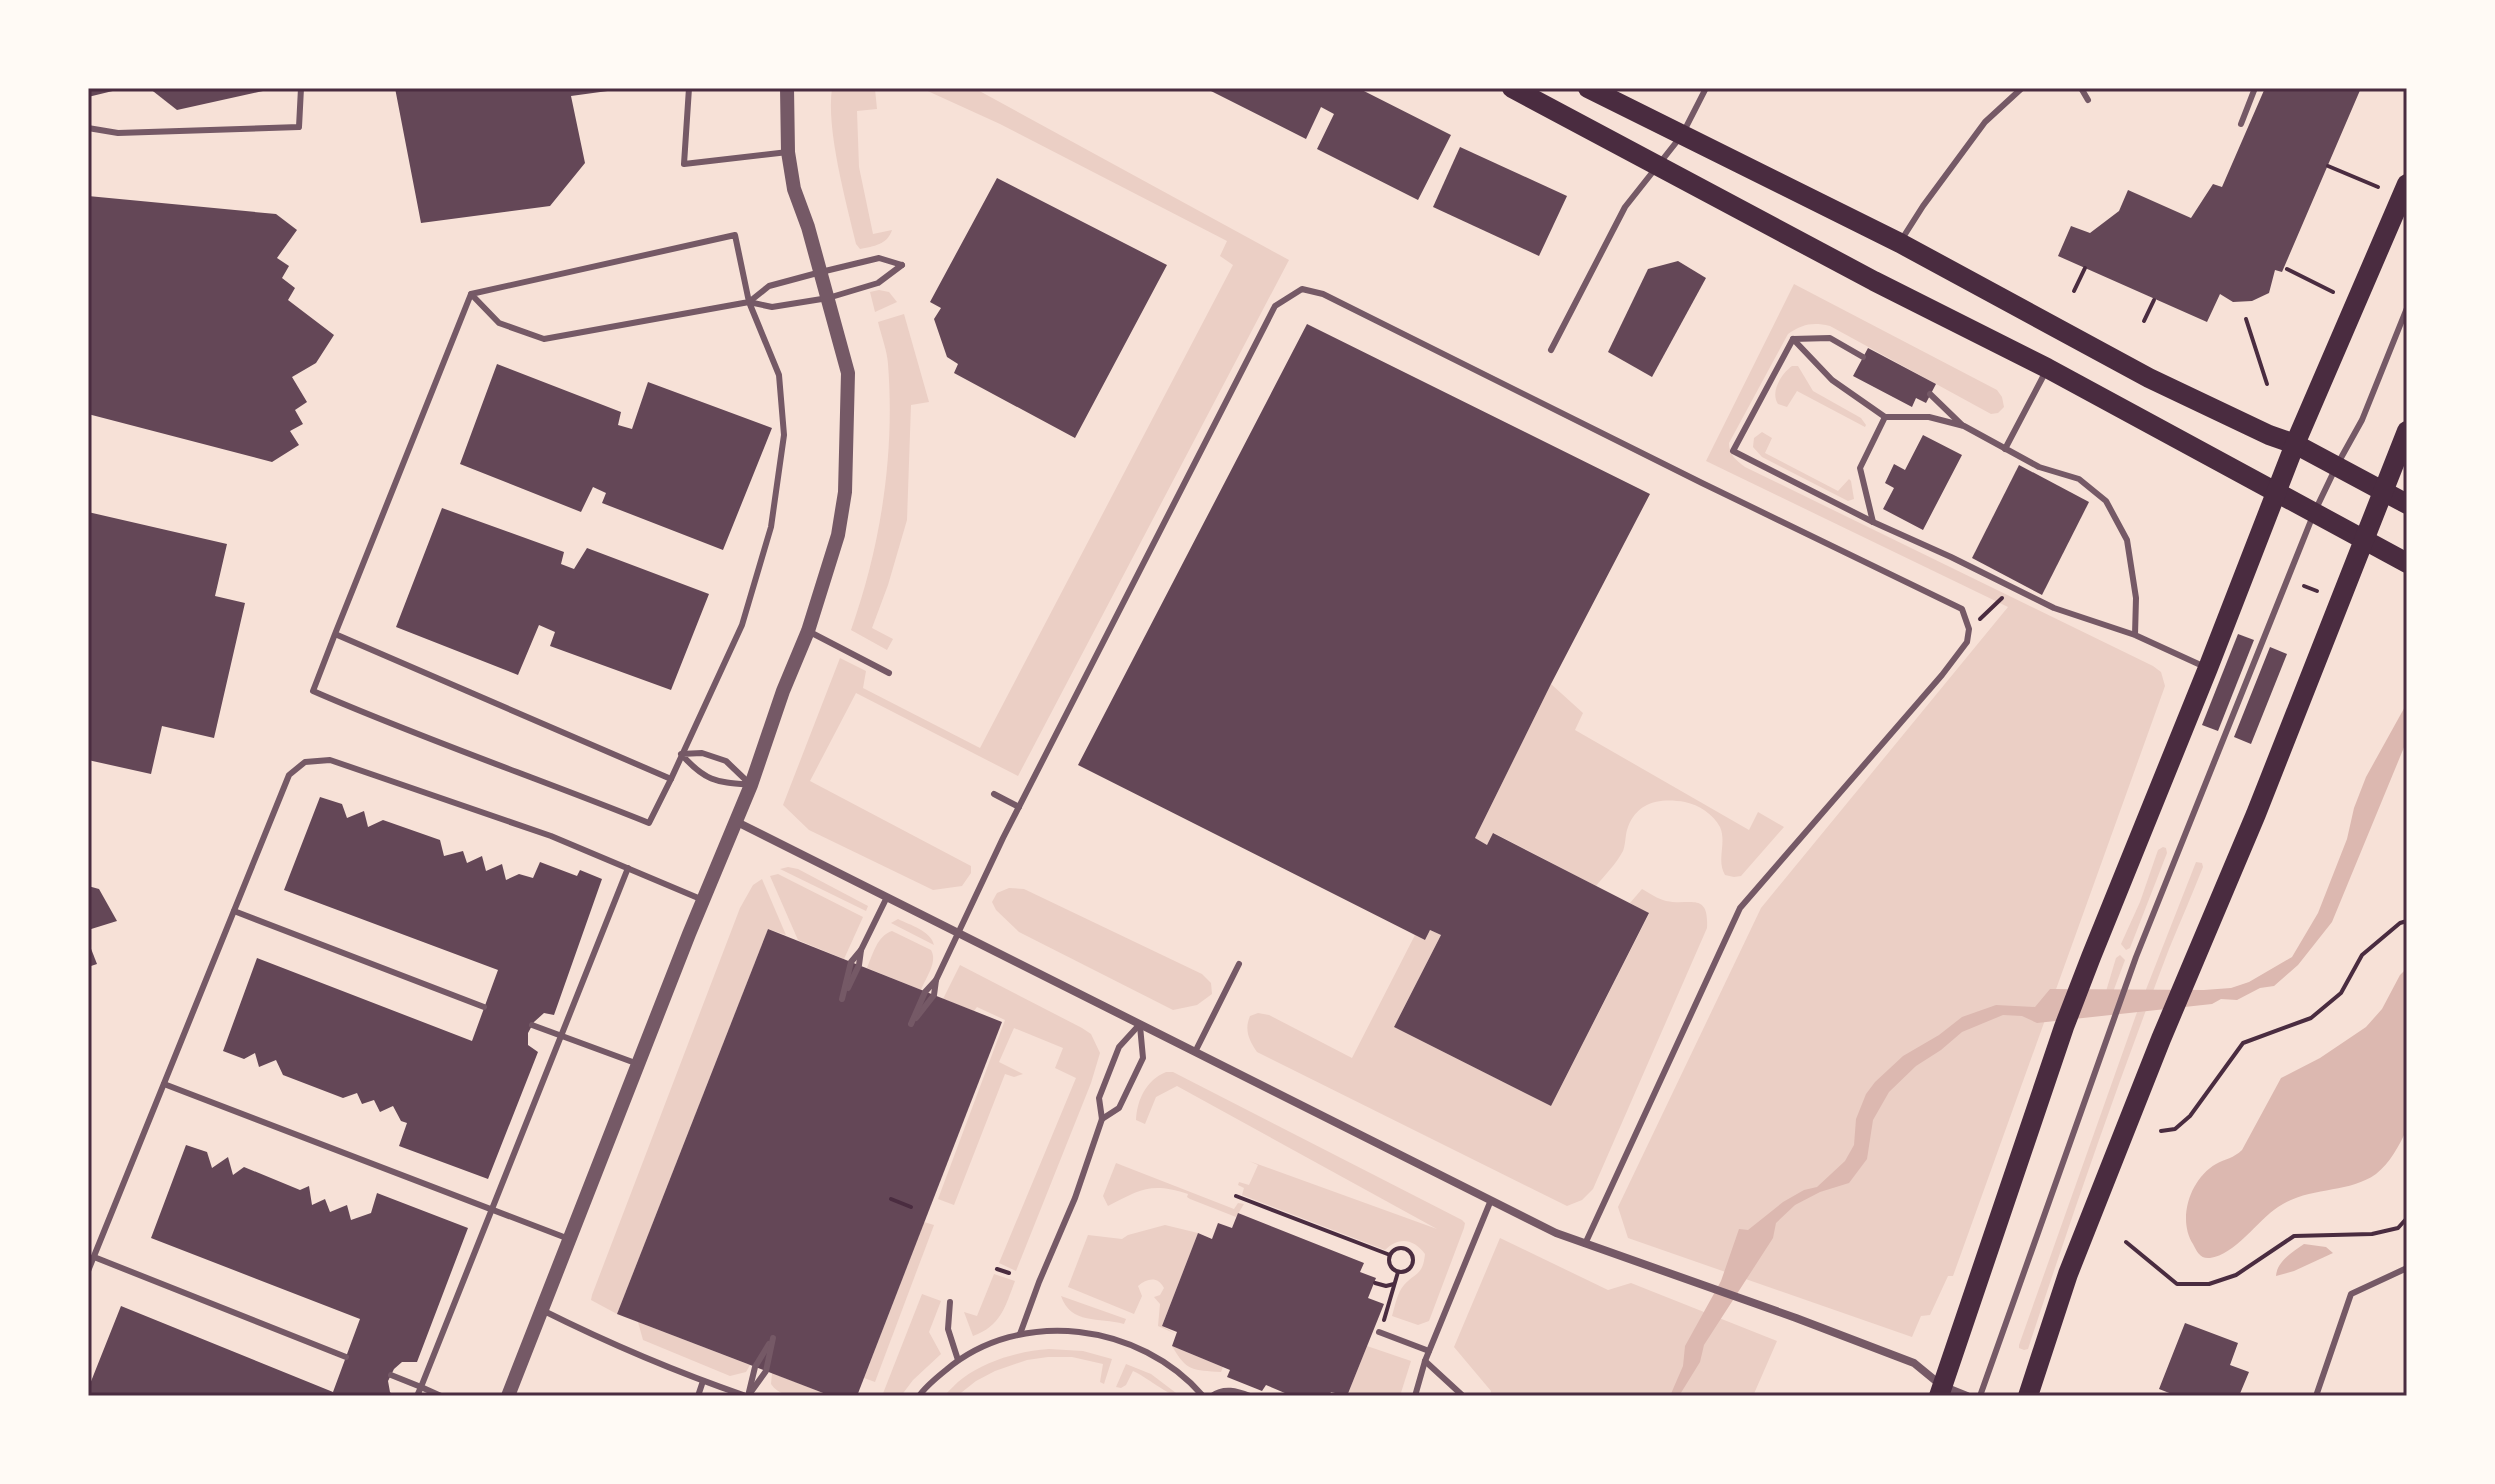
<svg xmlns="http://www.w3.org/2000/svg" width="2495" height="1484" viewBox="0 0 2495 1484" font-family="'Fira Sans Condensed',sans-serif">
  <rect width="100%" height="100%" fill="#f7e1d7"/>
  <g fill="#ebcfc5">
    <path d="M832 88H884L875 89 877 109 857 111 859 167 873 234 892 230C887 245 874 246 860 249L856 244C846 201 826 130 832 88Z"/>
    <polygon points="921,88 974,88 1289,260 1018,776 856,693 810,781 971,866 971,873 962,886 933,890 809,830 783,805 840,658 866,671 863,688 980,748 1233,265 1220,256 1227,241 1000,124"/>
    <path d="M1794 284 1997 390 2002 397 2004 407 1998 413 1991 414 1830 326C1812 322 1803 324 1788 334L1729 443C1729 455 1736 460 1745 467L2153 666 2161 672 2165 686 1953 1276H1948L1930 1315 1921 1316 1912 1337 1628 1238 1618 1207 1761 908 2008 607 1706 461Z"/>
    <polygon points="879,290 889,292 897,302 875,312 870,292"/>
    <path d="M904 314 929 402 911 405 907 520 888 585 872 628 893 639 887 650 851 630C881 545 895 454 888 364 887 350 881 335 878 322Z"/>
    <path d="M1792 366H1798L1813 391 1861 418 1866 425 1865 427 1797 391 1787 407 1778 404C1770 392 1781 374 1792 366Z"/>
    <polygon points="1762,432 1772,438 1765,453 1838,491 1849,479 1851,481 1854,499 1848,501 1762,457 1753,447 1754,438"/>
    <path d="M1551 684 1583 713 1575 730 1749 830 1758 812 1784 827 1741 876 1734 877 1725 875C1716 860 1727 843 1720 827 1713 814 1699 805 1685 802 1661 798 1638 801 1628 827 1625 834 1626 843 1623 851 1616 864 1605 875 1596 886L1494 833 1487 845 1475 838Z"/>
    <polygon points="2163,847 2166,848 2167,853 2130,948 2126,950 2121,944 2140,902 2158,850"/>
    <path d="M2196 862 2202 863 2203 867C2192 895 2180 922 2169 949 2119 1080 2073 1212 2028 1349L2024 1350 2019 1348V1345L2136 1015Z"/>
    <polygon points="788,867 798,869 868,906 866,911 780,869"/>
    <polygon points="778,874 863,917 844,959 798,940 770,876"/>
    <polygon points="762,879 786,935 768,929 617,1314 591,1300 592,1295 740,908 753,885"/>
    <polygon points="1009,888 1024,889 1202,974 1211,983 1212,994 1197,1005 1173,1010 1019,932 996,910 992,902 997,893"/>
    <path d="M1642 889C1649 893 1658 899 1666 901 1690 906 1709 891 1707 928L1593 1189 1582 1200 1567 1206 1257 1052C1249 1040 1244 1030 1250 1016L1258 1013 1269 1015 1352 1058 1415 935 1425 940 1430 930 1441 935 1394 1027 1551 1106 1649 914 1630 903Z"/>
    <path d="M898 919C910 925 931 931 934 945L891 923Z"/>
    <path d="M892 931 931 950C938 962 926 977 921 990L867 968C873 954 877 936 892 931Z"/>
    <polygon points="2120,955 2125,960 2110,1000 2104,998 2116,958"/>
    <polygon points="960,965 1082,1028 1091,1034 1100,1053 1091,1083 1016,1271 999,1263 1076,1078 1055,1068 1063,1048 1014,1028 999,1062 1023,1074 1014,1077 1005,1074 954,1205 938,1199 1005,1020 977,1007 974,1011 943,999"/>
    <path d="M1166 1072H1173L1462 1220 1465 1223 1464 1228 1429 1321 1418 1325 1392 1316C1395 1306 1397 1293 1404 1285 1416 1272 1423 1275 1425 1254 1414 1239 1399 1236 1385 1250L1242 1195 1244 1188 1238 1185 1239 1182 1249 1185 1258 1165 1249 1161 1437 1229 1177 1086 1156 1097 1145 1124 1136 1120C1137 1100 1146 1080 1166 1072Z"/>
    <path d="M1116 1163 1234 1209 1238 1203 1244 1204 1236 1217 1190 1199 1187 1197 1188 1194C1151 1182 1141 1189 1108 1206L1103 1196Z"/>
    <polygon points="924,1222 934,1225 875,1382 864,1378"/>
    <path d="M1165 1225 1198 1233 1162 1326 1176 1334 1158 1326 1160 1304 1154 1297 1160 1295 1164 1288C1158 1276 1147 1278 1138 1286L1142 1296 1134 1314 1068 1287 1088 1235 1122 1239 1128 1235Z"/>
    <polygon points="1500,1238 1608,1290 1631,1283 1777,1341 1753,1396 1490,1396 1491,1391 1454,1347"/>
    <path d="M994 1274 1015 1281C1005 1307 1001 1326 973 1336L964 1312 977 1316Z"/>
    <polygon points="922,1294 941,1301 929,1332 941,1354 913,1380 901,1396 882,1396"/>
    <path d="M1061 1296 1126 1319 1124 1324C1099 1317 1071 1325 1061 1296Z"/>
    <polygon points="638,1322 750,1365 746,1372 730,1376 643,1340"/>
    <path d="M1172 1346 1223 1367 1221 1372C1193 1370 1187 1372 1172 1346Z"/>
    <polygon points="1367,1346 1411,1361 1400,1396 1347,1396"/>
    <path d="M1049 1349 1083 1351 1112 1359 1104 1384 1100 1382 1103 1364 1072 1357H1048L1027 1360 995 1371 976 1381 957 1396H944C950 1390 956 1383 963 1378 987 1360 1020 1351 1049 1349Z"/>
    <path d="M1126 1364 1151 1374 1180 1396C1168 1396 1147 1377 1133 1371L1126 1385 1121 1388 1116 1387Z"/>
    <path d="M772 1373 831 1396C811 1396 783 1402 771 1384Z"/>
  </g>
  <g fill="#dcb8b0">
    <polygon points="2407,703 2407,740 2332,922 2298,965 2274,986 2260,988 2237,1000 2221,999 2212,1004 2037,1023 2022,1016 2003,1015 1962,1032 1941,1050 1916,1066 1889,1092 1873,1120 1867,1159 1849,1183 1820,1192 1795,1205 1776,1223 1773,1238 1704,1345 1700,1362 1679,1396 1670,1396 1683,1366 1685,1346 1721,1281 1739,1229 1748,1230 1783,1202 1804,1190 1817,1187 1845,1161 1854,1145 1856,1119 1866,1094 1875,1082 1903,1056 1939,1035 1962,1017 1996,1005 2035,1007 2050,989 2204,990 2231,988 2249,982 2292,957 2318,913 2347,839 2354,808 2366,777"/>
    <path d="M2407 968V1129C2399 1146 2390 1163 2376 1174 2348 1194 2309 1186 2278 1207 2258 1220 2235 1255 2210 1258 2200 1259 2197 1252 2193 1244 2177 1219 2190 1179 2216 1164 2225 1159 2234 1158 2242 1150L2281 1078 2320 1058 2366 1027 2382 1009 2400 975Z"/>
    <path d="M2304 1244 2326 1247 2333 1253 2294 1271 2276 1276C2277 1261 2293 1252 2304 1244Z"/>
  </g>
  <g fill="#644757">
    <polygon points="88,88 121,88 121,89 88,97"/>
    <polygon points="149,88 272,88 272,89 177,110"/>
    <polygon points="395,88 615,88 615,90 571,96 585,163 550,206 421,223"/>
    <polygon points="1205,88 1358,88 1451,135 1418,200 1317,149 1334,114 1321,107 1306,139"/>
    <polygon points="2265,88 2361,88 2282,272 2275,270 2269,293 2252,301 2233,302 2220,294 2207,322 2058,256 2071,226 2090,233 2119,211 2128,190 2191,218 2213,184 2222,187"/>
    <polygon points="1460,147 1567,196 1539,256 1433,207"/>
    <polygon points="997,178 1167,265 1075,438 954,373 958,364 947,357 934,319 941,308 930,302"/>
    <polygon points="88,196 276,214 297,230 277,258 289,266 282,278 295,288 288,300 334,335 316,363 292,377 307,402 295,410 303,424 290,431 299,445 272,462 88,414"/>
    <polygon points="1678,261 1706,278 1652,377 1608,352 1648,269"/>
    <polygon points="1307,324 1650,494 1551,684 1475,838 1487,845 1493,833 1649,913 1551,1106 1394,1027 1441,935 1430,930 1425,940 1078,765"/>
    <polygon points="1868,348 1936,384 1926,403 1916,398 1912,407 1853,376"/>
    <polygon points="497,364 621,412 618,425 632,429 648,382 772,428 723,550 602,503 606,493 593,487 581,512 460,464"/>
    <polygon points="1923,435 1962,455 1923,530 1883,509 1894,488 1885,483 1894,464 1905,470"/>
    <polygon points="2019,465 2089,502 2042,595 1972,558"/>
    <polygon points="442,508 564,552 561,564 574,569 587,548 709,594 671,690 550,646 555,632 539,625 518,675 396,627"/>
    <polygon points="88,512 227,544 215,596 245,603 214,738 162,726 151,774 88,760"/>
    <polygon points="2238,634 2254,640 2218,731 2202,725"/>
    <polygon points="2270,647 2287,654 2251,744 2234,737"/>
    <polygon points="320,797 342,804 347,818 364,811 368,827 383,820 440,840 444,856 463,851 467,863 482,856 486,871 502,864 506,880 519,874 533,878 540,862 577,876 580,870 602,879 554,1015 544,1013 534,1022 528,1033 528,1045 538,1052 488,1179 399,1146 407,1123 401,1121 393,1106 380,1112 374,1100 362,1104 357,1093 343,1098 283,1075 276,1060 259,1067 255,1053 244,1059 223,1051 257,958 472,1041 498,970 284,890"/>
    <polygon points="88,886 99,889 117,921 88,930"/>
    <polygon points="768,929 1002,1022 857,1396 831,1396 617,1314"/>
    <polygon points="88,941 97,964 88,967"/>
    <polygon points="186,1145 207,1152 212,1168 228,1157 233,1175 244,1167 300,1190 309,1186 312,1205 325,1199 330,1212 347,1205 351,1220 371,1213 377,1193 468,1228 417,1362 402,1362 394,1369 388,1381 390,1392 393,1396 88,1396 88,1389 121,1306 333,1392 360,1319 151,1238"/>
    <polygon points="1238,1213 1364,1263 1360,1272 1376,1278 1368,1298 1384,1304 1347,1396 1331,1392 1329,1396 1292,1396 1266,1385 1262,1391 1227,1377 1230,1370 1172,1346 1177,1332 1162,1326 1198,1233 1212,1239 1218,1223 1232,1228"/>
    <polygon points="2185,1323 2238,1343 2230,1365 2249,1372 2239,1396 2177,1396 2159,1389"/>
  </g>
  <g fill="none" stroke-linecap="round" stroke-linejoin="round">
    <g stroke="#4a2c40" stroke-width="4">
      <polyline points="2328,166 2378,187"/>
      <polyline points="2287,269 2333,292"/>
      <polyline points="2074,291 2085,268"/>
      <polyline points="2246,319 2267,384"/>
      <polyline points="2144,321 2154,300"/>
      <polyline points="2304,586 2317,591"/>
      <polyline points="1980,619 2002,598"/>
      <polyline points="2161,1131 2175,1129 2190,1116 2243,1043 2311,1018 2341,993 2362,955 2400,923 2407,921"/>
      <polyline points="1236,1196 1390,1255"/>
      <polyline points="891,1199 911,1207"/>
      <polyline points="2126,1242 2177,1284 2209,1284 2236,1275 2294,1236 2372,1234 2398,1228 2407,1218"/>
      <circle cx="1401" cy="1260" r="12"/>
      <polyline points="997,1269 1009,1273"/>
      <polyline points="1375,1283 1386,1286 1394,1284"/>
      <polyline points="1384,1320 1398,1272"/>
    </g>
    <g stroke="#755966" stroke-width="6">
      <polyline points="689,88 684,164 788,152"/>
      <polyline points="2081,88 2088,100"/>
      <polyline points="2241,124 2255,88"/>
      <polyline points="88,128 118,133 299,127 301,88"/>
      <polyline points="1902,239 1923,206 1985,122 2022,88"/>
      <polyline points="749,302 769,286 821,272 879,258 902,265"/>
      <polyline points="1793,339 1830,338 1863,357"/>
      <polyline points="1551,350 1625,207 1682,135 1706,88"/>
      <polyline points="1930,394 1962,425"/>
      <polyline points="2005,449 2046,371"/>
      <polyline points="1873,522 1860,468 1885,417"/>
      <polyline points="808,631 889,673"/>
      <path d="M335 634 313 691C423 739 537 778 649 823L671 779 335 634 471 294"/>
      <polyline points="2135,635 2136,598 2127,540 2106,501 2079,479 2039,467 1964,426 1929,417 1885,417 1832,380 1793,339 1733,451 1873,522 1951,557 2054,608 2135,635 2205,667"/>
      <path d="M702 753 726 761 751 785C716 782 706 782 681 754Z"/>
      <polyline points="671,779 742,625 771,527 784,435 779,375 749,302 735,235 471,294 499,323 544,339 749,302 772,307 828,298 878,283 902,265"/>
      <polyline points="994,794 1019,807"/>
      <polyline points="234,911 484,1007"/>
      <polyline points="848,988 859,965 861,950"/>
      <polyline points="842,999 851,962 861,950 887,897"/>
      <polyline points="916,1018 934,995 936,980"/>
      <polyline points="911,1024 925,992 936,980 1003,838 1275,306 1302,289 1323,294 1702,483 1962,609 1969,629 1967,642 1942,675 1740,908 1585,1244"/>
      <polyline points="532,1025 638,1064"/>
      <polyline points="1195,1052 1239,964"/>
      <polyline points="164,1084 569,1239"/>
      <polyline points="1102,1119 1119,1108 1143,1058 1140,1026"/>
      <polyline points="94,1257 346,1357"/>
      <polyline points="88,1271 289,775 305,762 330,760 551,836 703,900"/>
      <polyline points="950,1302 948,1329 958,1360"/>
      <path d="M542 1310C608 1343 676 1372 746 1396"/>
      <polyline points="1379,1332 1429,1351"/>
      <polyline points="1020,1334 1039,1282 1075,1198 1102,1119 1099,1098 1119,1047 1140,1024"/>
      <polyline points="1425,1361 1462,1395"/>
      <polyline points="391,1375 421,1387 417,1396"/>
      <polyline points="749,1392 755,1367 769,1344"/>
      <polyline points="441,1396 421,1387 628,868"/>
      <polyline points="698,1396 703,1381"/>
      <polyline points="748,1396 766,1371 773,1338"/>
      <path d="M919 1396C926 1386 936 1378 946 1370 1021 1307 1140 1323 1203 1396"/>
      <path d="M1212 1396C1224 1387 1237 1391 1250 1396"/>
      <polyline points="1415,1396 1425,1361 1491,1200"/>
      <polyline points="1980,1396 2136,957 2314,513 2337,465 2362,420 2407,308"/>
      <polyline points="2316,1396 2351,1294 2407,1268"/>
    </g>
    <polyline stroke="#755966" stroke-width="8" points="735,821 1556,1233 1796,1318 1914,1363 1942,1386 1967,1396"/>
    <polyline stroke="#755966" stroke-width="14" points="508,1396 689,934 751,785 783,691 808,631 838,535 845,492 848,373 808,227 794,189 788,152 787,88"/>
    <g stroke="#4a2c40" stroke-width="20">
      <polyline points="1512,88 1874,281 2047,368 2407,563"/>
      <polyline points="1588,88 1900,243 2149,378 2269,435 2295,444 2407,504"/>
      <polyline points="1939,1396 2064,1027 2091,957 2208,668 2295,444 2407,184"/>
      <polyline points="2028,1396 2068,1274 2161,1039 2256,814 2407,431"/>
    </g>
  </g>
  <rect width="2495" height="1484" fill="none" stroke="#fffaf5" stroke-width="180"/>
  <rect x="90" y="90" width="2315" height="1304" fill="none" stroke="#4a2c40" stroke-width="3"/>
</svg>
